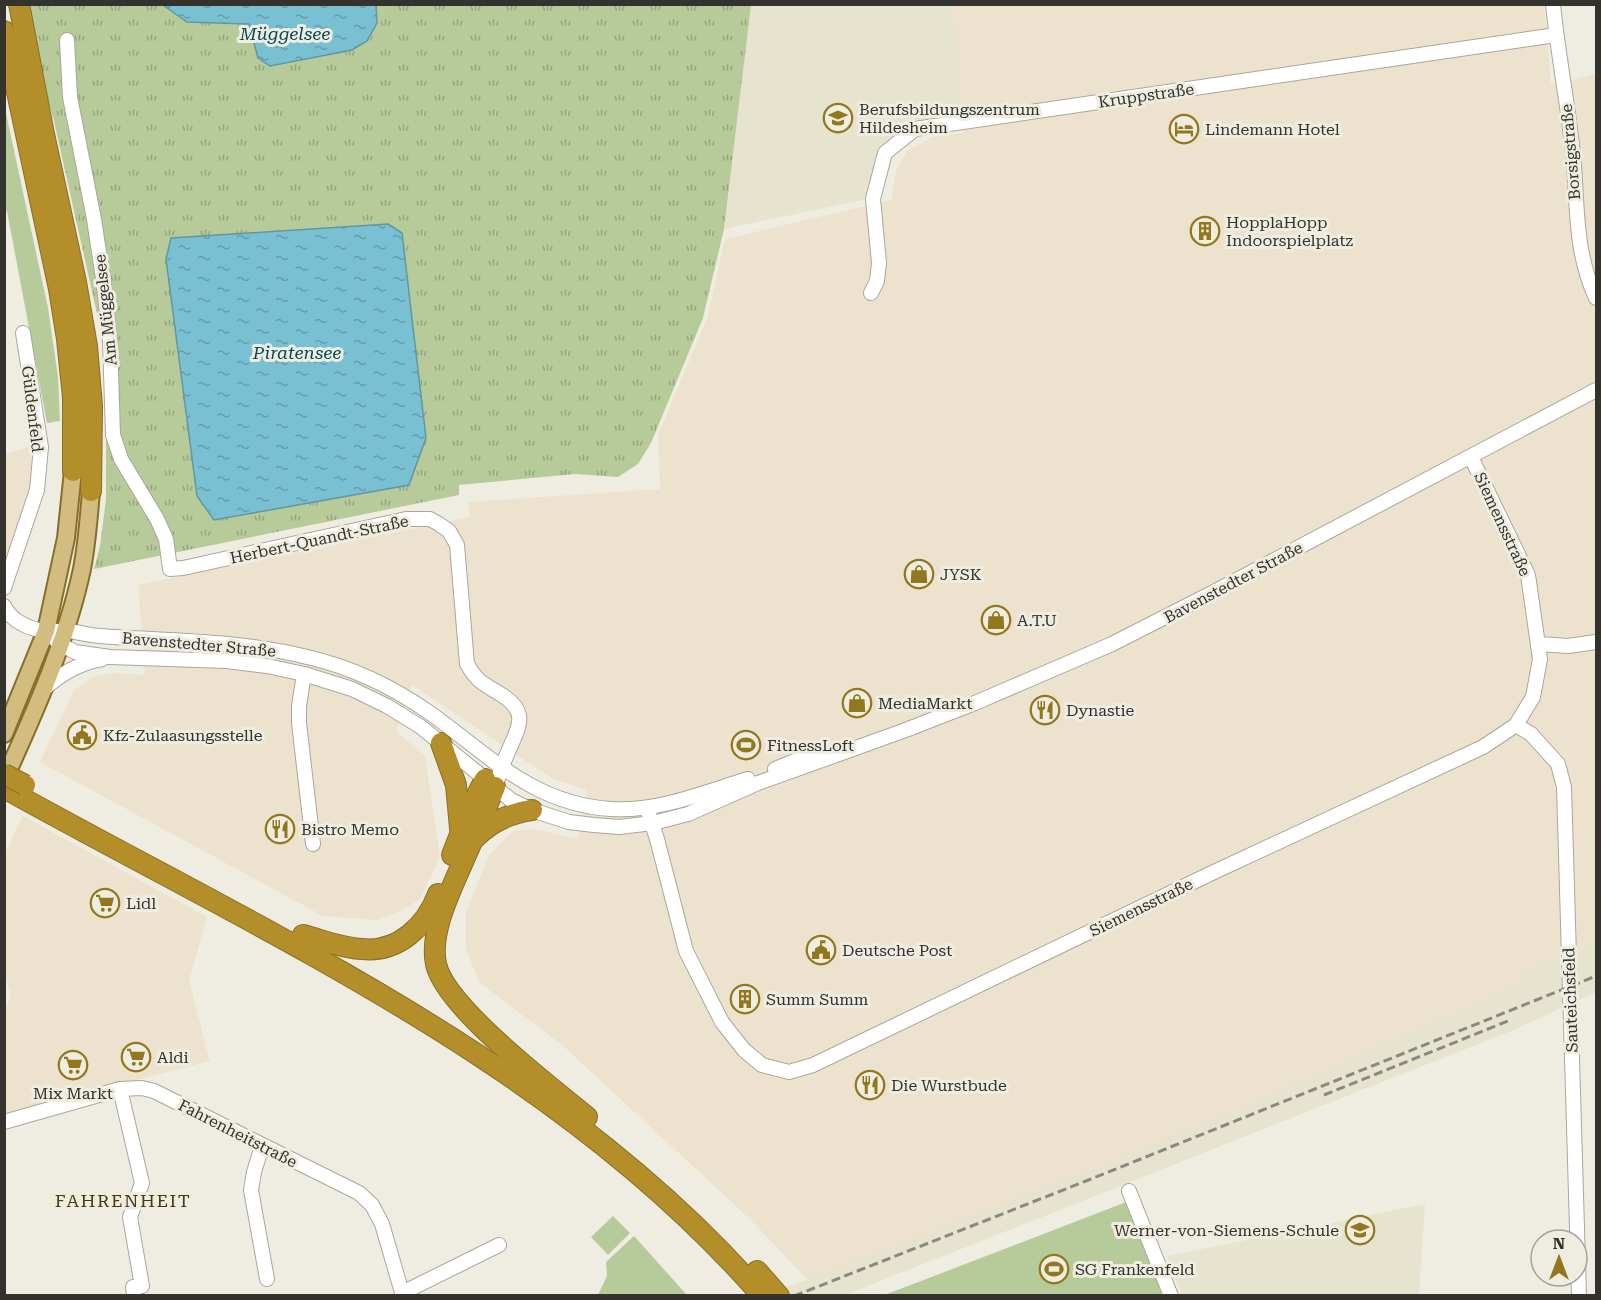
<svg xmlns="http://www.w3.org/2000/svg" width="1601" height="1300" viewBox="0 0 1601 1300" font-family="'Roboto Serif',serif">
  <defs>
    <pattern id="park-tufts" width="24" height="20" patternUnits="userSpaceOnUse" patternTransform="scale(1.5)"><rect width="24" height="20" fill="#b7cb9a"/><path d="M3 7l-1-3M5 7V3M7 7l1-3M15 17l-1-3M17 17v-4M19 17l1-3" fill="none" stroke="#95a57e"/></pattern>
    <pattern id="water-ripples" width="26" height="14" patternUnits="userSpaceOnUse" patternTransform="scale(1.5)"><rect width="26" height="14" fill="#79c1d2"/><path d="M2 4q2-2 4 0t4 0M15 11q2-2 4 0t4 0" fill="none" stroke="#649dab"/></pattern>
  </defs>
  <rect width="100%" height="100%" fill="#efede1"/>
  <g fill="#ede2cd">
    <polygon points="953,5 1544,5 1551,85 1596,74 1596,943 1521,972 1520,985 1359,1053 1272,1094 1106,1163 808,1280 749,1218 561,1044 479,982 466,949 466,912 488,857 512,831 533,829 578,839 587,790 553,779 412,685 396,731 425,756 440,857 420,899 401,911 376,920 323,916 40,762 74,690 94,676 116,673 145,675 138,585 470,517 468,502 660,489 658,435 707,319 725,239 891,200 896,171 907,151 932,137 964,133"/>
    <polygon points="35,445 32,483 5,573 5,454"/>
    <polygon points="23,816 207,917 189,981 210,1061 5,1114 5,1010 11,996 4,971 4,855"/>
  </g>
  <g fill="#e6e3cf">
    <polygon points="751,5 953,5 963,116 914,121 880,149 872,198 724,229"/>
    <polygon points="1596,943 1596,992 1516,1029 845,1295 765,1296 1106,1163 1272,1094 1359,1053 1519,985 1521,972"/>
    <polygon points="1425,1204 1419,1295 1182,1295 1167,1256"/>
  </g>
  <g fill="#b7cb9a">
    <polygon points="4,104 48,308 58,377 60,421 47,423 7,211 5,210"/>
    <polygon points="1129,1201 1166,1296 882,1296"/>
    <polygon points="613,1216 630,1233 608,1255 591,1237"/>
    <polygon points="634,1236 686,1294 685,1295 598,1295 607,1276 606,1262"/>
  </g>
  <polygon fill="url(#park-tufts)" points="26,5 751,5 724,229 703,318 651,443 638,464 618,477 575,474 459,485 459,495 94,569 100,546 106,499 106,402 103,341 54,121 31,42"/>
  <g fill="url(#water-ripples)" stroke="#6496a0" stroke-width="1.5">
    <polygon points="163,5 376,5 377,23 367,41 352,50 270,66 258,58 249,24 187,22"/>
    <polygon points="388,224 402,233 426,438 409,485 214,520 197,496 166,259 171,238"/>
  </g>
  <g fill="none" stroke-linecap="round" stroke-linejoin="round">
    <g stroke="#a9a79c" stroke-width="16">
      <g id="minor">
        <path d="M1553 4C1558 55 1568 104 1573 154 1578 206 1574 250 1596 298"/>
        <path d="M67 40 70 97 94 219 104 285 110 341 113 435 121 459 157 519 166 539 170 569 183 568 406 519H430L439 524 449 531 457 545 467 664C478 683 484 684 502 695 530 713 518 728 508 752 503 763 499 775 495 787"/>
        <polyline points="871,293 877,281 879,263 873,199 885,153 915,129 1556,35"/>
        <polyline points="4,588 37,490 41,447 23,333"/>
        <path d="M4 606C11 621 29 629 45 631 52 632 60 630 68 631 78 632 88 635 99 636 169 641 239 640 307 657 351 667 393 687 430 713 490 756 533 804 611 809 658 812 705 792 748 779"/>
        <polyline points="46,631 60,644 75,652 110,657 227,661 267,666 304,674 352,689 387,706 421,727 511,800 532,810 569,822 594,825 619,827 653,823 688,814 758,783 903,731 975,703 1112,644 1216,591 1596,390"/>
        <polyline points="1539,644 1568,646 1596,642"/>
        <polyline points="304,674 299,706 299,723 313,844"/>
        <path d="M43 690C60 674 79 663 102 659"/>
        <polyline points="1516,725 1531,734 1558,764 1564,787 1579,1296"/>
        <polyline points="775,769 805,757 822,754"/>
        <polyline points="647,808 657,839 686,951 722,1022 744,1050 762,1065 789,1072 813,1065 1214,872 1483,747 1516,725 1533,697 1540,659 1528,575 1471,457"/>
        <polyline points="120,1089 142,1183 130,1217 142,1286 133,1287 134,1296"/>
        <polyline points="4,1122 120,1089 142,1088 154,1091 359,1193 372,1205 382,1224 403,1296"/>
        <polyline points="262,1146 254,1172 251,1190 267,1279"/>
        <polyline points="1129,1191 1171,1296"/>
        <polyline points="402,1293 499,1245"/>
      </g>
    </g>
    <g stroke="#876e2a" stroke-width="20">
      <g id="major">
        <polyline points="4,734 46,631 66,538 73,471"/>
        <path d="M4 780C34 714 67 640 82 569 87 543 89 517 91 491"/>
      </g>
    </g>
    <g stroke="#876e2a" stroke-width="22">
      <g id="highway">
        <polyline points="19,4 44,134 76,282 87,346 92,406 91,491"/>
        <polyline points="4,31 59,289 67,339 73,397 73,471"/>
        <polyline points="441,743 456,785 460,828"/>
        <path d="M495 787C485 810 476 833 466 855 453 886 429 930 436 964 445 1007 551 1087 587 1117"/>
        <path d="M4 788C268 935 560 1063 762 1296"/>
        <path d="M475 838C491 822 509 813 532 810"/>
        <polyline points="452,855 470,809 485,779"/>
        <path d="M303 935C322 940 342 948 362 949 398 953 426 926 438 894"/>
        <polyline points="757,1271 779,1296"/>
      </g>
    </g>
    <use href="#minor" stroke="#fff" stroke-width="14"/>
    <use href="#major" stroke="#d2bc7f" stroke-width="16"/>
    <use href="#highway" stroke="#b48f29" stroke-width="20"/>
    <g stroke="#8a8880" stroke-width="3" stroke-dasharray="9 4.5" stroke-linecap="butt">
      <polyline points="1324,1095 1508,1021"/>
      <polyline points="794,1296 1086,1181 1596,976"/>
    </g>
    <g stroke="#876e2a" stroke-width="22" stroke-linecap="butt">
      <polyline id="highway-bridge" points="4,774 25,785"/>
    </g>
    <use href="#highway-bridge" stroke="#b48f29" stroke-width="20"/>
  </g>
  <defs>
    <g id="school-ring" transform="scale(1.5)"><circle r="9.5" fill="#efede1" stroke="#93771d" stroke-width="1.5"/><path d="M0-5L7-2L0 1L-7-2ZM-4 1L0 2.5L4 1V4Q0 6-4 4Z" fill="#93771d"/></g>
    <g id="hotel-ring" transform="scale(1.5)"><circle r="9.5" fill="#efede1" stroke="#93771d" stroke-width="1.5"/><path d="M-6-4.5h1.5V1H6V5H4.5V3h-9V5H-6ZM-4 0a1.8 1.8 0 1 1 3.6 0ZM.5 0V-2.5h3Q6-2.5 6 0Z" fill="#93771d"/></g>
    <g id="building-ring" transform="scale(1.5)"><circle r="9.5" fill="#efede1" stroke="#93771d" stroke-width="1.5"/><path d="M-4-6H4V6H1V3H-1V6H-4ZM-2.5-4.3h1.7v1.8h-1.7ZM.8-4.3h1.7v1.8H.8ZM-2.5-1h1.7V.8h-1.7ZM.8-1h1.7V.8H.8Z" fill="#93771d"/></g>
    <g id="shop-ring" transform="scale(1.5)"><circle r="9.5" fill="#efede1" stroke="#93771d" stroke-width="1.5"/><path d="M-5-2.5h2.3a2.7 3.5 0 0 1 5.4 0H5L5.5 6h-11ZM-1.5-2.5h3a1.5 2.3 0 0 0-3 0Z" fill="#93771d"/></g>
    <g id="restaurant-ring" transform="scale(1.5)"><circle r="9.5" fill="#efede1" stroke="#93771d" stroke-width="1.5"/><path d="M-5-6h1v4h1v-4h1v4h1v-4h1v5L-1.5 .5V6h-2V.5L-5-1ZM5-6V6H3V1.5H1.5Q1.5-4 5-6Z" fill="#93771d"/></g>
    <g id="civic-ring" transform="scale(1.5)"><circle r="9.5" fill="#efede1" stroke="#93771d" stroke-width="1.5"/><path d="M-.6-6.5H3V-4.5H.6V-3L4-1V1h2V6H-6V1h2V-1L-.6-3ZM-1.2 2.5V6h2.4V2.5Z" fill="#93771d"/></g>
    <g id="stadium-ring" transform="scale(1.5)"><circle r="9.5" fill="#efede1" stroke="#93771d" stroke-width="1.5"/><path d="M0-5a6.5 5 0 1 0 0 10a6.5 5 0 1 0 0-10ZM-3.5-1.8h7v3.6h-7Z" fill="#93771d"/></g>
    <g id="supermarket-ring" transform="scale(1.5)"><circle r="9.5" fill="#efede1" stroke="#93771d" stroke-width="1.5"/><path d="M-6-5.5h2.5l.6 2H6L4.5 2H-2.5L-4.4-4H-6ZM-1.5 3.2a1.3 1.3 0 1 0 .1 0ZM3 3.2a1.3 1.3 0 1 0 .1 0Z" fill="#93771d"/></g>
  </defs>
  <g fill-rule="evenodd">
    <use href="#school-ring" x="838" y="118"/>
    <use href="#hotel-ring" x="1184" y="129"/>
    <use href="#building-ring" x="1205" y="231"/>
    <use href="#shop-ring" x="919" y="574"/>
    <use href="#shop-ring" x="996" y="620"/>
    <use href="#shop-ring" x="857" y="703"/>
    <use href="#restaurant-ring" x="1045" y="710"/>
    <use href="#civic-ring" x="82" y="735"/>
    <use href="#stadium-ring" x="746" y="745"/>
    <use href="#restaurant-ring" x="280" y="829"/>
    <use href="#supermarket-ring" x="105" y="903"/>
    <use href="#civic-ring" x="821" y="950"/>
    <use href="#building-ring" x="745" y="999"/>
    <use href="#supermarket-ring" x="136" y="1057"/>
    <use href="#supermarket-ring" x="73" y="1065"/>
    <use href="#restaurant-ring" x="870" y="1085"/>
    <use href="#school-ring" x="1360" y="1230"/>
    <use href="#stadium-ring" x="1054" y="1269"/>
  </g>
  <g text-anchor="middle" stroke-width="6" stroke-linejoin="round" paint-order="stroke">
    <g font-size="16" fill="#33322d" stroke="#efede1">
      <text transform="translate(1146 95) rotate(-8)" y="6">Kruppstraße</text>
      <text transform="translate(1570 152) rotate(-95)" y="6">Borsigstraße</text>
      <text transform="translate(105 310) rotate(-96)" y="6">Am Müggelsee</text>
      <text transform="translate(33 409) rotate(83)" y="6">Güldenfeld</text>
      <text transform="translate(1503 524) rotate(65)" y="6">Siemensstraße</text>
      <text transform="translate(319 539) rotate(-12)" y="6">Herbert-Quandt-Straße</text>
      <text transform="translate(1233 582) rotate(-28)" y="6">Bavenstedter Straße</text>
      <text transform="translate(199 644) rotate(5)" y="6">Bavenstedter Straße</text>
      <text transform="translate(1141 907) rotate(-26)" y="6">Siemensstraße</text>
      <text transform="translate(1570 1000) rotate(-92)" y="6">Sauteichsfeld</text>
      <text transform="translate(238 1133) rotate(27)" y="6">Fahrenheitstraße</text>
    </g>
    <g font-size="16" fill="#33322d" stroke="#efede1" text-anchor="start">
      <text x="859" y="115">Berufsbildungszentrum<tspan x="859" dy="18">Hildesheim</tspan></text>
      <text x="1205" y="135">Lindemann Hotel</text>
      <text x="1226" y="228">HopplaHopp<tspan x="1226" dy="18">Indoorspielplatz</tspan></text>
      <text x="940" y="580">JYSK</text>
      <text x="1017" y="626">A.T.U</text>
      <text x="878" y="709">MediaMarkt</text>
      <text x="1066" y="716">Dynastie</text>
      <text x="103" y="741">Kfz-Zulaasungsstelle</text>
      <text x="767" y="751">FitnessLoft</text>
      <text x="301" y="835">Bistro Memo</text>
      <text x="126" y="909">Lidl</text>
      <text x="842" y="956">Deutsche Post</text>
      <text x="766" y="1005">Summ Summ</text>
      <text x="157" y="1063">Aldi</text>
      <text x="891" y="1091">Die Wurstbude</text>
      <text x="73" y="1099" text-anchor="middle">Mix Markt</text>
      <text x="1339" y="1236" text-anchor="end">Werner-von-Siemens-Schule</text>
      <text x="1075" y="1275">SG Frankenfeld</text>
    </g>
    <g font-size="18" font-style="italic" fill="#034854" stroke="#efede1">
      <text x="285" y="40">Müggelsee</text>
      <text x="297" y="359">Piratensee</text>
    </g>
    <g font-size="18" letter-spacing="1.5" fill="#46380f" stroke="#efede1">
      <text x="123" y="1207">FAHRENHEIT</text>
    </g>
  </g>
  <rect width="1601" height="1300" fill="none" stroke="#33322d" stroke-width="12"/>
  <g transform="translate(1559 1258)"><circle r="28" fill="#efede1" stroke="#a4a299" stroke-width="1.5"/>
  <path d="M0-4.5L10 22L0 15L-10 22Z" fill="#93771d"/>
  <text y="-9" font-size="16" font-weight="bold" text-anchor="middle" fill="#33322d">N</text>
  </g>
</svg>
